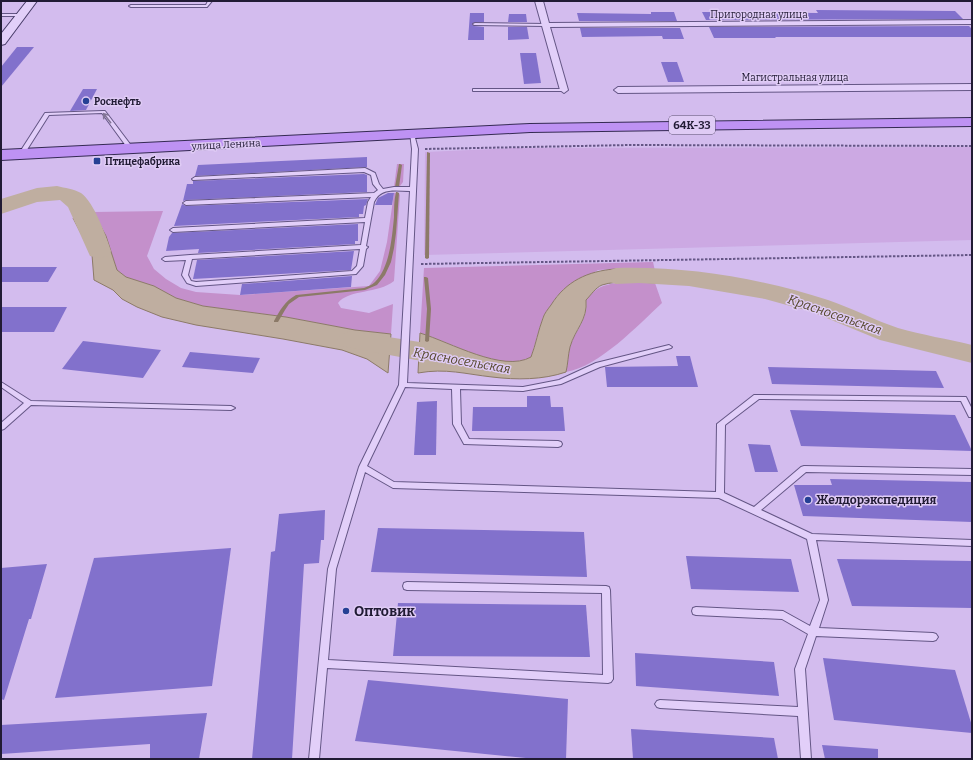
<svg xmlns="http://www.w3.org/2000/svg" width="973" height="760" viewBox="0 0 973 760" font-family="Bitter,serif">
  <rect width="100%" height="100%" fill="#d3bcee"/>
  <polygon fill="#cca9e3" points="972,147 972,240 424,255 425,152 515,148"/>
  <g fill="#c490cb">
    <polygon points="397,164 404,164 403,182 400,186 394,187"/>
    <path d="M394 193H399L400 195 394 281C378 294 349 289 338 303L341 308 369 313 393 304 391 334 355 330 286 317 203 306 176 298 154 286 126 277 117 270 106 236 93 212 163 211 147 256 154 269 166 279 181 288 196 292 240 295 369 286 380 271 387 242Z"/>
    <path d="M653 262 655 271 615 269 598 270 557 296 543 317 531 357C502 373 451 342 420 333L424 268Z"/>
    <path d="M616 283H655L662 303C637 326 600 366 566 372 568 364 568 355 570 347 575 330 589 319 586 300 596 288 600 286 616 283Z"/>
  </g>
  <g fill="#bfaea0" stroke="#8c7a68">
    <polygon points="93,212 106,236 117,270 126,277 154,286 176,298 203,306 286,317 355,330 391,334 388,373 367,359 342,350 283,339 196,325 162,317 137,307 122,299 113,290 94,280 92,255 73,218"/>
    <path d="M615 269 655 271V283C639 282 618 280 602 285 595 288 591 295 586 300 588 320 575 329 570 347 568 355 568 364 566 372 543 380 516 380 492 377 465 374 446 368 418 373L420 333C450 342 503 373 531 357 536 344 538 331 543 318 544 314 548 309 551 305 566 281 588 271 615 269Z"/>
  </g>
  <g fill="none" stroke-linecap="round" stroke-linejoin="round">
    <g fill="#8c7a68" fill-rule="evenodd">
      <polygon points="427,152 430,153 429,258 427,259 425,258"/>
      <polygon points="399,164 400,164 402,165 399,187 397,188 395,187"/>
      <path d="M396 192H397L399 193 396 233 394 248 391 262 385 275 377 285 365 290 299 297 289 304 285 310 278 322H274V321C280 310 285 301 296 295L364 288C368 286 372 285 375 282 390 267 392 237 394 217 394 209 394 200 396 192Z"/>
      <polygon points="424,277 426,277 428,278 431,309 429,341 427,342 425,341 427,309 424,278"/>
    </g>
    <g fill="#bfaea0" fill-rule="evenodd">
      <path d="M57 186C65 188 74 189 81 193 94 202 106 236 111 251L108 256 99 258 90 256 68 207 60 200 37 202 1 214V199L37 188Z"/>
      <path d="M616 268C687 266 760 278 828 300 852 308 874 320 898 328 922 335 948 339 972 345V363L880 340 812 312 765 299 689 286 639 283 616 284 607 281 603 276 607 271Z"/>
      <polygon points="351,331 432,344 469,353 473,359 469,365 459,368 341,346 337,340 341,334"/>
    </g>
  </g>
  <g fill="#8271cc">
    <polygon points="816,10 955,11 963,19 706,20 702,12 818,13"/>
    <polygon points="651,12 674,12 677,21 579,21 577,13 651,14"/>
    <polygon points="470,13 484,13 484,22 475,22 472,24 474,26 484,27 484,40 468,40"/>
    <polygon points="509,14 526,14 527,22 508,22"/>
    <polygon points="969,26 972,29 972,37 775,37 776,38 714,38 709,27"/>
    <polygon points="508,27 527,27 529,39 508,40"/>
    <polygon points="580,28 680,28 684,39 663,39 662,36 582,37"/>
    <polygon points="17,47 34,47 1,87 1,67"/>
    <polygon points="520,53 536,53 541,83 524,84"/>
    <polygon points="661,62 677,62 684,82 668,82"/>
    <polygon points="83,89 97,89 86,110 70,111"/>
    <polygon points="367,157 367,167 195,176 198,165"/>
    <polygon points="364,174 367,175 367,192 186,200 183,201 187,184 193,184 193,181"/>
    <polygon points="388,193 394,193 392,205 375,205 378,198"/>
    <polygon points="368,199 366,205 364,206 363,214 359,214 359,217 174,226 182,204 186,206"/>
    <polygon points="358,224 358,241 355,241 355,244 198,253 199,249 166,251 169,237 172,233"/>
    <polygon points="354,251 351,270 193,279 197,260"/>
    <polygon points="1,267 57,267 48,282 1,282"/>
    <polygon points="352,276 351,287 240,295 242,284"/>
    <polygon points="1,307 67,307 54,332 1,332"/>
    <polygon points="83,341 161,350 143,378 62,369"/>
    <polygon points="190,352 260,358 253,373 182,367"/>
    <polygon points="676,356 690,356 698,387 607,387 605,367 678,366"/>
    <polygon points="768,367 936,371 944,388 772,384"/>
    <polygon points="527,396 550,396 551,407 563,407 565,431 472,431 473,407 527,407"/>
    <polygon points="437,401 436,455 414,455 417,402"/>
    <polygon points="790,410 955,415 972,451 801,446"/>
    <polygon points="748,444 770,445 778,472 755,472"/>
    <polygon points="830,479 972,482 972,522 803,516 794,485 832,485"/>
    <polygon points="325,510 324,540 321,540 319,563 304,564 292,759 252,759 271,552 275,551 279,514"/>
    <polygon points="378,528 584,532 587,577 371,572"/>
    <polygon points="231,548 212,686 55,698 94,558"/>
    <polygon points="686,556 791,559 799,592 691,589"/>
    <polygon points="837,559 972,561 972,608 852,606"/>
    <polygon points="47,564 31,619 29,619 4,700 1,699 1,568"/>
    <polygon points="398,603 586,605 590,657 393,656"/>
    <polygon points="635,653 774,662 779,696 636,686"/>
    <polygon points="823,658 955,670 972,726 972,733 834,720"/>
    <polygon points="368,680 568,699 566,759 536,759 355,741"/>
    <polygon points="207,713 199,759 150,759 150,744 1,754 1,725"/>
    <polygon points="631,729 774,738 778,759 633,759"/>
    <polygon points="822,745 878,749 878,759 825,759"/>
  </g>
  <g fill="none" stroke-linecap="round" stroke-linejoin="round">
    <g stroke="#645685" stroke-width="2">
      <g id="lane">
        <polygon points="208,1 212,1 207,7 131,7 129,6 131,5 206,5"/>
        <polygon points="1,14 22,14 24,15 22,16 1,16"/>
        <polygon points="475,23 546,24 548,25 546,26 474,25 473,24"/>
        <polygon points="473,89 564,89 566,90 564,91 473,91"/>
        <polygon points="103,111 105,111 133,148 133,150 129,150 102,113 49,115 23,156 19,156 18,155 45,113"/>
        <path d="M410 133 414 134 418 149 407 383 523 387 559 380 596 363 669 345 672 347 671 348 600 367 561 384 523 391 460 389 461 424 469 439 558 441 561 442 562 444 561 446 558 447 464 444 453 424 452 389 405 387 367 466 394 482 716 492 717 424 754 395H757L966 397 972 409V417H969L961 401 759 399 725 425 724 493 754 507 801 467 804 466 972 469V475L806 472 761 510 812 534 972 540V546L816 540 828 600 819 628 933 633 936 634 938 637 936 640 933 641 816 636 805 669 811 759H801L798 716 660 708 657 707 655 704 657 701 660 700 798 707 795 669 808 634 782 619 696 615 693 614 692 611 693 608 696 607 783 611 810 626 820 600 807 539 719 498 393 488 365 472 336 569 328 660 603 675 602 593 407 590 404 589 403 586 404 583 407 582 606 586 609 587 610 590 613 679 611 682 608 683 327 668 319 759H309L328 569 359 467 399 385 410 191C396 191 381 187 374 202L366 246 368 247 366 249 363 266 356 274 196 286 187 283 182 275 186 260 165 261 162 259 165 257 190 255 361 245 365 222 173 232 170 230 173 228 365 218 368 202 371 197 186 205 183 203 186 201 374 193 378 190 373 184 371 175 364 172 193 180 192 179 195 177 365 168 375 173 379 184 383 189 394 187H410L412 149ZM360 249 357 266 352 271 196 282 191 281 188 275 192 259Z"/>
        <polygon points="1,382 31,401 231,406 235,408 231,410 31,405 4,429 1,430 1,423 24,403 1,387"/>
      </g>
    </g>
    <g stroke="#645685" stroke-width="2">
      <g id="street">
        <polygon points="535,1 543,1 549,23 972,20 972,24 550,27 568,90 564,93 560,90"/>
        <polygon points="972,84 972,90 618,93 614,90 618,87"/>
      </g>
    </g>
    <g stroke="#453966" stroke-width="2">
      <polygon id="secondary" points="27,1 37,1 5,44 1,45 1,34"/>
    </g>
    <g stroke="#342a52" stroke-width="2">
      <polygon id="primary" points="972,118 972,126 530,132 1,160 1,150 530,124"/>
    </g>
    <g stroke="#645685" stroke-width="2" stroke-dasharray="2.5 1.5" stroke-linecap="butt">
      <polyline points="425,149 630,145 972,146"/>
      <polyline points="421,264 972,255"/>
    </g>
    <use href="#lane" fill="#e2cff9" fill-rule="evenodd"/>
    <use href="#street" fill="#e2cff9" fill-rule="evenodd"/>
    <use href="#secondary" fill="#e2cff9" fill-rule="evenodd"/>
    <use href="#primary" fill="#be92f3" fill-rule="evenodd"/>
  </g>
  <defs><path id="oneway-shaft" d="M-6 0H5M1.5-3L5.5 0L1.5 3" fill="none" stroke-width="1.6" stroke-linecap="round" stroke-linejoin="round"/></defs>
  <use stroke="#827596" href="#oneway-shaft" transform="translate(107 118) rotate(-128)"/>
  <g fill="#254094" stroke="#dfcbf5" stroke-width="1.5">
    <circle cx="86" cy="101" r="4"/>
    <rect x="93" y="157" width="8" height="8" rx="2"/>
    <circle cx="808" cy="500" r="4"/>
    <circle cx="346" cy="611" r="4"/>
  </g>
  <g text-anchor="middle" stroke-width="3" stroke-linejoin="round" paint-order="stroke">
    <g font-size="10" fill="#211b34" stroke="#dfcbf5">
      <text x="759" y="18">Пригородная улица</text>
      <text x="795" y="81">Магистральная улица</text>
      <text transform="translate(226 144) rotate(-3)" y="4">улица Ленина</text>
    </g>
    <g font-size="10" font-weight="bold" fill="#211b34" stroke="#dfcbf5" text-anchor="start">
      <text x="94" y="105">Роснефть</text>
      <text x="105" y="165">Птицефабрика</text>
    </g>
    <rect fill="#dfcbf5" stroke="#5a506e" stroke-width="1" x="669" y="116" width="46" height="18" rx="3"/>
    <g font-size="11" font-weight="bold" fill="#211b34">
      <text x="692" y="129">64К-33</text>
    </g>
    <g font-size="12" font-weight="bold" fill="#211b34" stroke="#dfcbf5" text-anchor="start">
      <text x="816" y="504">Желдорэкспедиция</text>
    </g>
    <g font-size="13" font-style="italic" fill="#54472a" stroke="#dfcbf5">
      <text transform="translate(835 314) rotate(19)" y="5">Красносельская</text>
      <text transform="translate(462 360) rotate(10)" y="5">Красносельская</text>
    </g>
    <g font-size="14" font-weight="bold" fill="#211b34" stroke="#dfcbf5" text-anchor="start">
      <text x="354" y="616">Оптовик</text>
    </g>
  </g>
  <rect width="973" height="760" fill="none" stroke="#211b34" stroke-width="4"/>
</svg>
